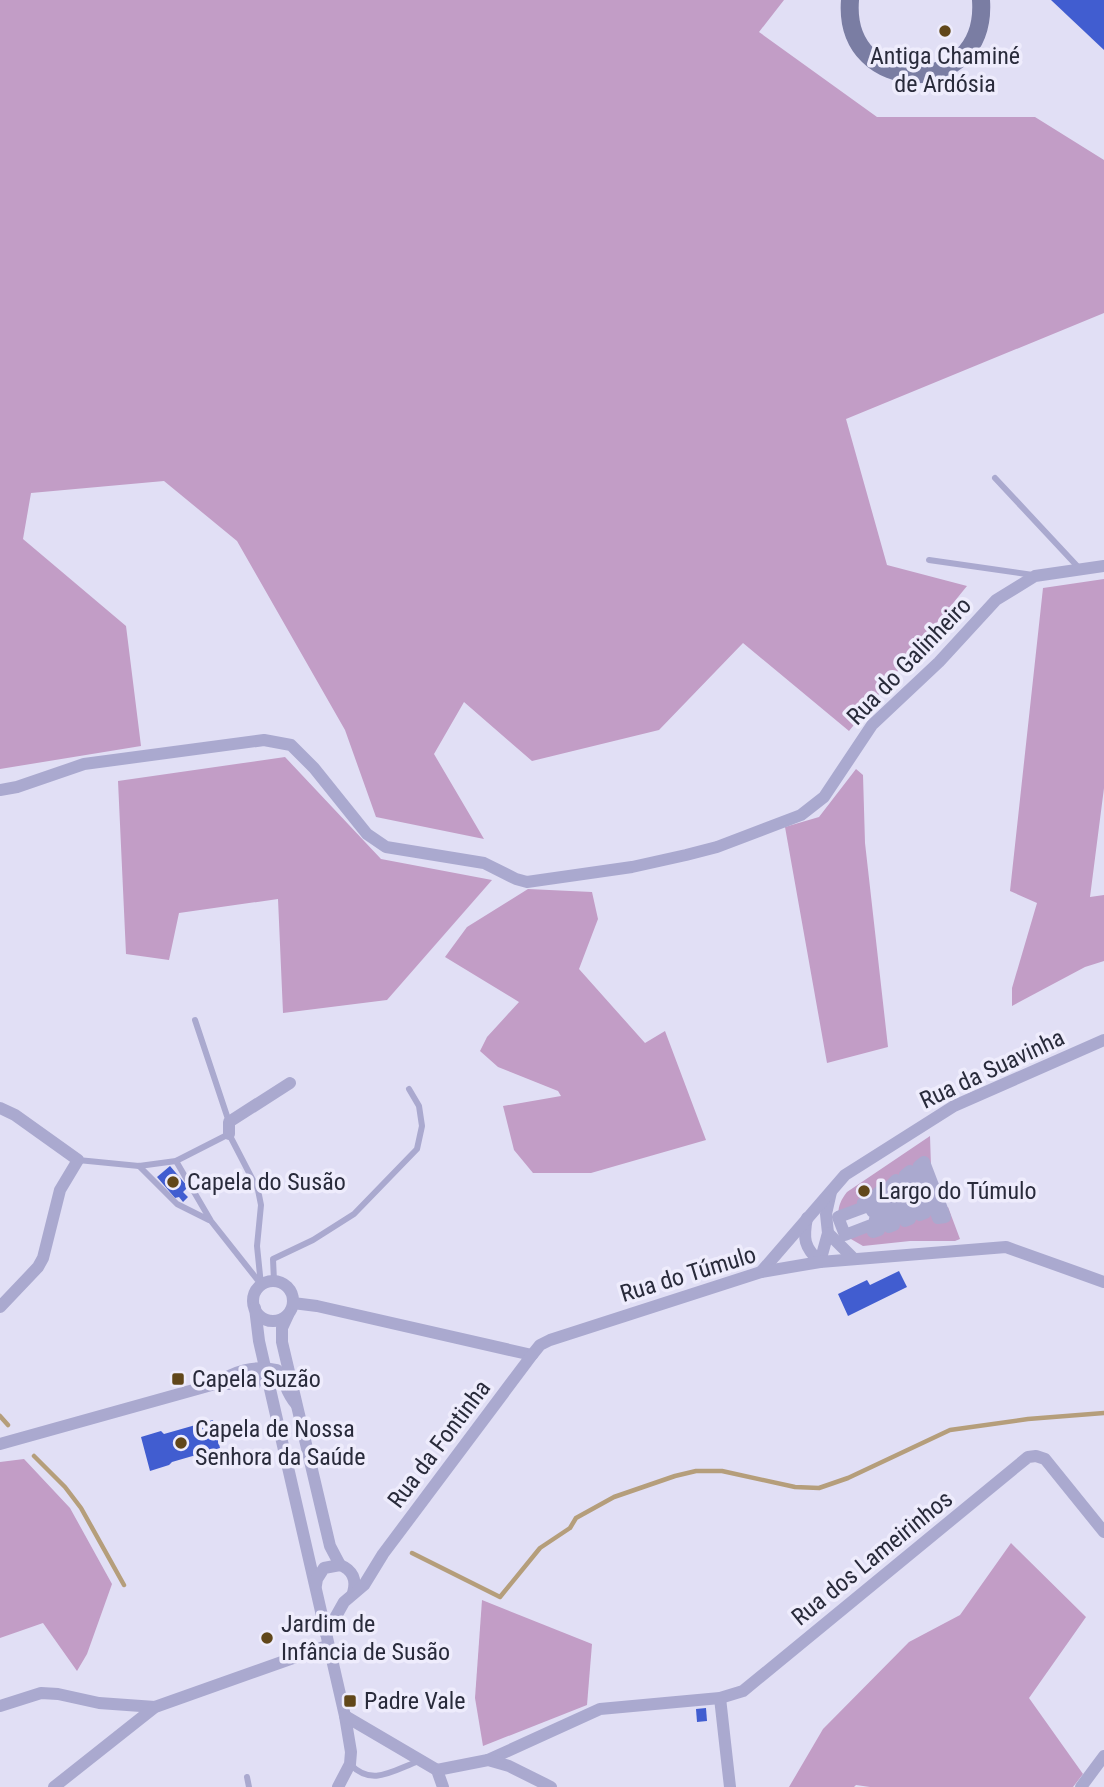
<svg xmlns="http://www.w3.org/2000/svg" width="1104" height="1787" viewBox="0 0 1104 1787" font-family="'Roboto Condensed',sans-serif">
  <rect width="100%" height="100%" fill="#e1dff5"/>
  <g fill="#c29dc6" fill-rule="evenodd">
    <polygon points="0,0 784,0 759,32 877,117 1035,117 1104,160 1104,313 846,419 887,565 967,586 849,731 743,643 659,730 532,761 464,702 434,754 484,839 376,817 345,730 237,541 164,481 31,493 23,539 126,626 141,746 0,769"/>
    <polygon points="1104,579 1104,788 1090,897 1104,895 1104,961 1085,967 1012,1006 1012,988 1037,903 1010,891 1043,588"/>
    <polygon points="285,757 381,859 492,880 387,1000 283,1013 278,899 179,913 169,960 126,954 118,781"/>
    <polygon points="856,769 863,775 865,843 888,1047 827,1063 785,827 819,817"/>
    <polygon points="528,889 592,892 598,919 579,969 645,1043 665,1031 706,1140 591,1173 533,1173 514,1150 503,1106 561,1096 558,1091 498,1067 480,1051 487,1037 519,1002 445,957 467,927"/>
    <path d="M930 1136 931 1166 944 1208 948 1207 960 1239 955 1241H910L863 1246 844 1235C837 1218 835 1207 847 1192ZM924 1162 932 1201 845 1234 839 1217Z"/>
    <polygon points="24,1459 70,1508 112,1584 87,1654 77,1671 43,1623 0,1638 0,1462"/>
    <polygon points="1011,1543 1086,1617 1029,1698 1083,1774 1073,1787 870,1787 856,1785 854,1787 789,1787 823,1729 909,1642 960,1615"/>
    <polygon points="482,1600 592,1644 587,1705 483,1746 475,1698"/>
  </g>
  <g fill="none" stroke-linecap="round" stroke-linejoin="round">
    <g stroke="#b59e7b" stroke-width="4.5">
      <polyline points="0,1416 8,1425"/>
      <polyline points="34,1456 65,1487 81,1508 124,1585"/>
      <polyline points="412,1553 500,1597 540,1548 570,1528 576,1518 614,1497 675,1476 696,1471 722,1471 795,1487 819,1488 848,1478 950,1430 1028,1419 1104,1413"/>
    </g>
  </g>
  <g fill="#415dd0">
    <polygon points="1051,0 1104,0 1104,50"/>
    <polygon points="170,1166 188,1187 183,1192 188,1197 183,1202 179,1197 175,1198 157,1177"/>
    <polygon points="899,1271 907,1287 848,1316 838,1294 867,1280 870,1285"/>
    <polygon points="213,1420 220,1448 172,1462 169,1465 150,1471 141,1437 161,1431 164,1434"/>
    <polygon points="706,1708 707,1721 697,1722 696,1709"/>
  </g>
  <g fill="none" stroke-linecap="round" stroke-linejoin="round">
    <g stroke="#aaa9cf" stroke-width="6">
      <polyline points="995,478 1079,568"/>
      <polyline points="929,560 1033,575"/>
      <polyline points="195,1020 229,1122"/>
      <polyline points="78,1160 139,1166 176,1161 229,1134 258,1190 261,1205 257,1246 261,1285"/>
      <polyline points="176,1161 211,1221 260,1283"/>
      <polyline points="139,1166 177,1204 209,1220"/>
      <polyline points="274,1281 273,1259 313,1240 354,1214 417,1149 422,1126 419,1106 409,1089"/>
      <path d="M350 1764C372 1787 392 1771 419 1761"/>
      <polyline points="247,1777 249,1787"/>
    </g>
    <g stroke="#aaa9cf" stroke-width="12">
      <polyline points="0,790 17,787 84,764 264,740 291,745 314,768 367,834 386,847 484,863 516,879 527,882 632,867 686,855 717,847 801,815 824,797 872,725 939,662 996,600 1035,576 1104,566"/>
      <polyline points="0,1108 15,1115 78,1160 60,1190 43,1258 38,1267 0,1307"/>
      <polyline points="229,1134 229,1122 290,1083"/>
      <polygon points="924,1162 945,1217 938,1218 932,1201 922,1205 925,1213 920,1215 917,1205 906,1209 910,1219 905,1221 901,1210 890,1214 894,1225 889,1227 885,1215 875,1219 879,1230 873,1232 871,1225 845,1235 838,1217 865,1207 863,1203 867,1200 872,1211 882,1208 877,1194 881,1190 887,1205 897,1201 891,1185 896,1180 902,1198 912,1194 905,1175 910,1171 917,1192 927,1187 919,1166"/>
      <path d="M807 1218C803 1239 804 1247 820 1262L828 1233 826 1214 831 1192"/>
      <polyline points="828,1233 854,1259"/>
      <polyline points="761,1272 845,1175 954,1106 1104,1040"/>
      <circle cx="273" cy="1301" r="20"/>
      <polyline points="293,1303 317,1306 532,1355"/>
      <polyline points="255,1308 259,1341 345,1716 351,1752 350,1764 338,1787"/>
      <polyline points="288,1315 282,1328 282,1342 330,1546 340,1565"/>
      <polyline points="250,1383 271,1373"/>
      <polyline points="215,1384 255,1384"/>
      <path d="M0 1444 215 1384C235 1371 253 1365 277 1370 286 1381 285 1392 296 1404"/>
      <path d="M316 1585 317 1579 324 1568 340 1565C353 1570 357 1580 353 1593"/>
      <polyline points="326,1634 344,1602 364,1585 383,1554 532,1355 540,1345 550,1340 761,1272 820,1262 1006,1247 1104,1282"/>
      <polyline points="720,1698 730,1787"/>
      <polyline points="0,1706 41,1693 58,1694 99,1703 155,1707"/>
      <polyline points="345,1716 437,1770 443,1787"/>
      <polyline points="488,1760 600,1709 720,1698 743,1691 1028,1457 1036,1456 1045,1459 1104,1532"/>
      <polyline points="437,1770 488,1760 509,1766 551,1787"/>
      <polyline points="54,1787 155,1707 327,1646"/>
      <polyline points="1081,1787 1104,1756"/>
    </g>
    <path stroke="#7a7da3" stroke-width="18" d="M850 0C842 98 988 100 981 0"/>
  </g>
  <g fill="#61471a" stroke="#eeecfc" stroke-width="2.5">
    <circle cx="945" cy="31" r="7"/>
    <circle cx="173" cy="1182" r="7"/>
    <circle cx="864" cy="1191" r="7"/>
    <rect x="171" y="1372" width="14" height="14" rx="3.5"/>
    <circle cx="181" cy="1443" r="7"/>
    <circle cx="267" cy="1638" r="7"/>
    <rect x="343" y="1694" width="14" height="14" rx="3.5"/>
  </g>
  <g text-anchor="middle" stroke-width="7" stroke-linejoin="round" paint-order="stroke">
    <g font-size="24" fill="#292b3b" stroke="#eeecfc" text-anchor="start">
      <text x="945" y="64" text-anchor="middle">Antiga Chaminé<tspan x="945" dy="28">de Ardósia</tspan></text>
      <text x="187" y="1190">Capela do Susão</text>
      <text x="878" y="1199">Largo do Túmulo</text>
      <text x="192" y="1387">Capela Suzão</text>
      <text x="195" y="1437">Capela de Nossa<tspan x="195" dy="28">Senhora da Saúde</tspan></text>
      <text x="281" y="1632">Jardim de<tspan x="281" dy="28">Infância de Susão</tspan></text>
      <text x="364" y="1709">Padre Vale</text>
    </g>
    <g font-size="24" fill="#292b3b" stroke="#eeecfc">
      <text transform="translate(909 661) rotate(-46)" y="8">Rua do Galinheiro</text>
      <text transform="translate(992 1069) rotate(-25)" y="8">Rua da Suavinha</text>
      <text transform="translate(688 1274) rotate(-17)" y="8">Rua do Túmulo</text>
      <text transform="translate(439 1444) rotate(-53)" y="8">Rua da Fontinha</text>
      <text transform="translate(872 1558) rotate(-39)" y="8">Rua dos Lameirinhos</text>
    </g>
  </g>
</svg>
